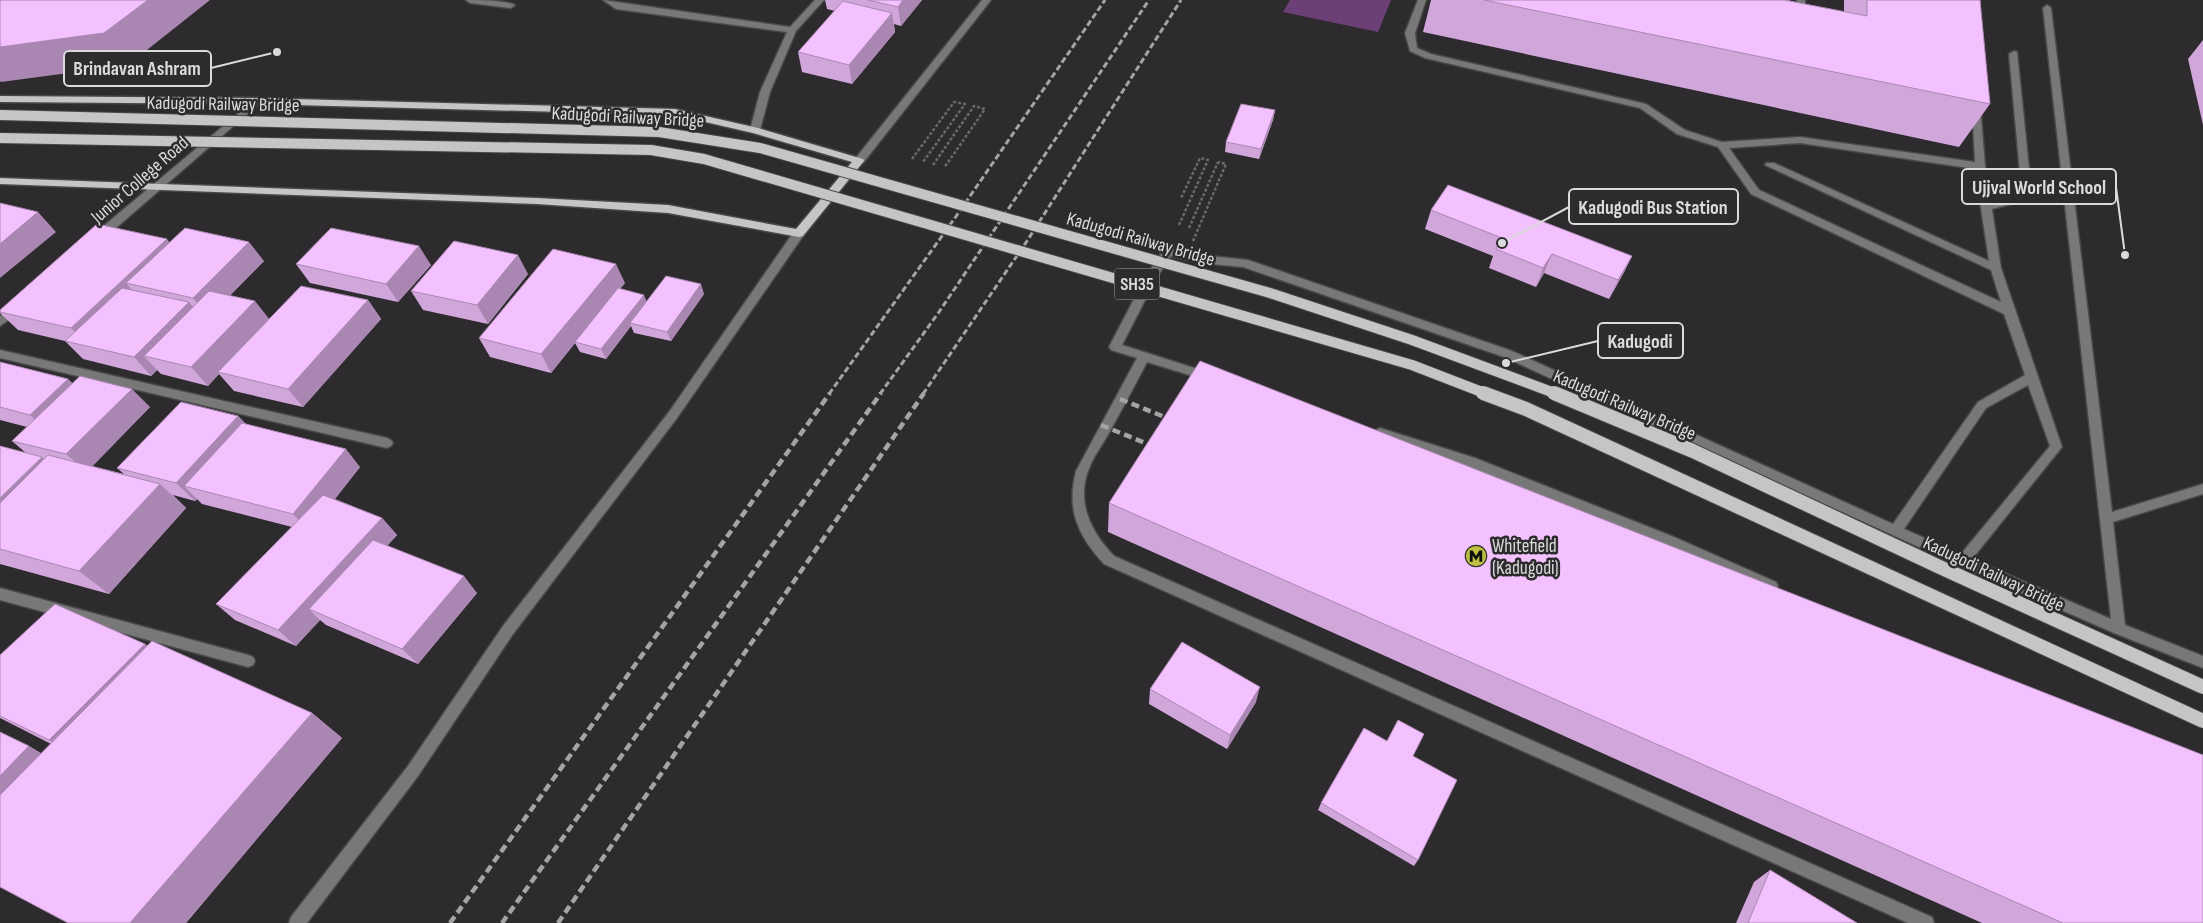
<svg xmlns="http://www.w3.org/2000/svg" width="2203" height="923" viewBox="0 0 2203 923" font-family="'Sofia Sans Condensed',sans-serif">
  <rect width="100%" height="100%" fill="#2d2b2d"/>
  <polygon fill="#6c4076" points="1290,0 1391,0 1378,32 1283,12"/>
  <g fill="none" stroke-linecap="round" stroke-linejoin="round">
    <g stroke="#494749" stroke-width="3">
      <g id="minor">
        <path d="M466 0C480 0 504 0 515 5L511 8 470 3Z"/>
        <polygon points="603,0 790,27 815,0 824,0 796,31 770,92 760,130 755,133 750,130 760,92 787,32 616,9"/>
        <polygon points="982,0 991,0 863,163 855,163 855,159"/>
        <path d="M1418 0H1426L1415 33 1417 48 1431 54 1646 104 1685 130 1722 142 1800 137 1975 162 1972 105 1977 102 1980 103 1985 166 1991 202 2022 195 2009 54 2014 51 2017 52 2032 197 2031 199 1992 209 2001 268 2062 447 1972 559 2111 619 2043 8 2047 5 2051 8 2112 512 2203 484V494L2113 522 2125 625 2203 656V668L2114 633 1958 565 1504 357 1243 267 1201 263 1171 256 1157 277 1122 345 1213 374 1215 377 1209 381 1147 362C1135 385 1122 409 1109 433 1103 444 1095 454 1090 466 1075 500 1090 531 1114 556L1932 917 1934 923H1908L1104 564C1078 536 1066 510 1076 471L1137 358 1111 350 1109 347 1146 276 1164 249 1168 248 1201 255 1248 260 1512 351 1893 524 1978 402 2025 375 2004 314 1751 194 1718 147 1677 134 1640 108 1425 58 1410 51 1405 33ZM1800 143 1975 169 1989 261 1774 163H1766L1765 165 1991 270 2001 302 1759 190 1729 148ZM2028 385 2050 446 1961 554 1904 529 1986 408Z"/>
        <polygon points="1797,0 1805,0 1804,20 1799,23 1794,20"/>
        <polygon points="257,98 260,99 260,103 102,240 94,240 93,237 94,234"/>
        <polygon points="799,229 803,230 804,233 803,236 677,418 513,634 418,776 307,923 289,923 291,917 408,766 503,626 669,412 795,230"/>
        <polygon points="17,304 23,308 21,311 0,326 0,316"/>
        <polygon points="0,350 387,438 391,440 393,443 391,446 387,448 0,358"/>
        <polygon points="1380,428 1475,458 1674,537 1776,582 1778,586 1776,590 1771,592 1766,590 1664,545 1467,466 1376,436 1374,433 1376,430"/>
        <polygon points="0,588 248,655 253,657 255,661 253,665 248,667 0,600"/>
      </g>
    </g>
    <g stroke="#494749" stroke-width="3">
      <polygon id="major" points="0,96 257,98 675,109 758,128 863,159 864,161 803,236 799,237 668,213 537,204 0,184 0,178 537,198 668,205 796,229 852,162 753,133 675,115 257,104 0,102"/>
    </g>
    <g stroke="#6a696b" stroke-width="2.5" stroke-dasharray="3 2" stroke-linecap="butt">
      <polyline points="912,159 954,102 965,104 923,162"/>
      <polyline points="933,165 974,106 985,109 944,168"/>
      <polyline points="1179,225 1208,160 1200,158 1181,198"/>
      <polyline points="1189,228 1218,162"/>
    </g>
    <use href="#minor" fill="#797879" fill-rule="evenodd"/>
    <use href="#major" fill="#c6c4c6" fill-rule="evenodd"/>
    <g stroke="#a4a3a5" stroke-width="3" stroke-dasharray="6 3" stroke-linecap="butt">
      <polyline points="829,394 957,215 1105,0"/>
      <polyline points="880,394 939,312 1149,0"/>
      <polyline points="923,394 1027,241 1181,0"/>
    </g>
    <g stroke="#a4a3a5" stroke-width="4.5" stroke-dasharray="8 4.5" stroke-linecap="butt">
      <polyline points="1120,399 1177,422"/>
      <polyline points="1101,425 1160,449"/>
      <polyline points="450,923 830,393"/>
      <polyline points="502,923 881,393"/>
      <polyline points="558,923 924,393"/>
    </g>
    <g stroke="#494749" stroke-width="12" stroke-linecap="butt">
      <g id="major-bridge-far1">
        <polyline points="0,115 659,132 760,148 1270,293 1412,340 1557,394"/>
        <polyline points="0,138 651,150 704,159 1412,365 1487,394"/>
      </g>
    </g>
    <g stroke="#494749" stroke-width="16" stroke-linecap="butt">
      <g id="major-bridge">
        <polyline points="1483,393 1526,409 2203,721"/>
        <polyline points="1554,393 1693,451 1944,569 2203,687"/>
      </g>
    </g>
    <polyline stroke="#6a696b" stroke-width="2.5" stroke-dasharray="3 2" stroke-linecap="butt" points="1193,241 1226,164 1218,162"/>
    <use href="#major-bridge-far1" stroke="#c6c4c6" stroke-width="10"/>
    <use href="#major-bridge" stroke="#c6c4c6" stroke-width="14"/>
  </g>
  <g fill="#d1a6db">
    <polygon points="825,0 922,0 901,26 894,24 895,32 852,84 802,72 798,52 835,11 827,9"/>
    <polygon points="1431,0 1787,0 1844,12 1844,0 1980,0 1990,104 1959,147 1423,32"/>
    <polygon points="2203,40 2203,125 2188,59"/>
    <polygon points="1275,110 1273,120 1259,159 1225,152 1226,142"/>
    <polygon points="1431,210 1632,256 1623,274 1609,299 1544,273 1536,287 1489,268 1493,256 1425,229"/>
    <polygon points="170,242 264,261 229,296 269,319 368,300 381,319 303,407 234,391 219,374 208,386 161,374 157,370 151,376 83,359 65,341 18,330 0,313 0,310"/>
    <polygon points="296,264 431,265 398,302 310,283"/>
    <polygon points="528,274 488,324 423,310 411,291"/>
    <polygon points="625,283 620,289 647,301 704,294 671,341 634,333 631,326 606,359 580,352 575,343 551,373 490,357 479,338"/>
    <polygon points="0,362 68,379 72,383 150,407 92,466 124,474 117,468 238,416 246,424 360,467 335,499 382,518 397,535 387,546 477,593 418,664 326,625 320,620 296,646 235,620 216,604 292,527 202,504 197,499 195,501 173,495 186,508 109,594 0,564 0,446 26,453 12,441 27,427 0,420"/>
    <polygon points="1109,503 2203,923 1982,923 1108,532"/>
    <polygon points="145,644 148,646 312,713 342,738 186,923 29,746 41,754 51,744 0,718 0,655"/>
    <polygon points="1150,689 1256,702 1227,749 1149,704"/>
    <polygon points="1413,756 1418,860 1414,866 1318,810 1321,803"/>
    <polygon points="1770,870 1857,923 1736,923 1754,882"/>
  </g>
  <g fill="#aa87b2">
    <polygon points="148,0 210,0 128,65 1,82 0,81 0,47"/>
    <polygon points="903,0 922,0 901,26 898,7"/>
    <polygon points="892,13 895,32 852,84 849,65"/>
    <polygon points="1275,110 1273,120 1259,159 1261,149"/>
    <polygon points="38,212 56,232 0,278 0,244"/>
    <polygon points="167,239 182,258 126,283 140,299 90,346 71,328"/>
    <polygon points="249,242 264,261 209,317 193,298"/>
    <polygon points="419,246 431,265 398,302 386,284"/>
    <polygon points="1552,254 1544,273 1536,287 1543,268"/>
    <polygon points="518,255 528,274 488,324 477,305"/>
    <polygon points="1632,256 1623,274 1609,299 1618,280"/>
    <polygon points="616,264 625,283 576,342 575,342 575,343 551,373 541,354"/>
    <polygon points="701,284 704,294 671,341 667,332"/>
    <polygon points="644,295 648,305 630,323 631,326 606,359 601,349"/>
    <polygon points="368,300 381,319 303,407 288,389"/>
    <polygon points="255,301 270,320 218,372 219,374 208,386 191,367"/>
    <polygon points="189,302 205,321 144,356 157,370 151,376 134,357"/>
    <polygon points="68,379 87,397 50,433 30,415"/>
    <polygon points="132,389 150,407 87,472 66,454"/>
    <polygon points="238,416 255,434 184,486 197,499 195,501 176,483"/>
    <polygon points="346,449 360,467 309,531 293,514"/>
    <polygon points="42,457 63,474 0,538 0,498"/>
    <polygon points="160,484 186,508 109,594 79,571"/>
    <polygon points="382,518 397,535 324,615 309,609 320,620 296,646 278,630"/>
    <polygon points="464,576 477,593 418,664 402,649"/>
    <polygon points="145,644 166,660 73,755 49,740"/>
    <polygon points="1260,687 1256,702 1227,749 1230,735"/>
    <polygon points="312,713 342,738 186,923 130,923"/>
    <polygon points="29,746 63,766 0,831 0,776"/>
  </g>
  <g fill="#f3c1ff" stroke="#aa87b2">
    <polygon points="0,0 148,0 104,33 0,47"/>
    <polygon points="868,0 903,0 898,7"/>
    <polygon points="1484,0 1784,0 1867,16 1867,0 1980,0 1990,104"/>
    <polygon points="843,1 892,13 849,65 798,52"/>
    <polygon points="1241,104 1275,110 1261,149 1226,142"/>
    <polygon points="1448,185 1632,256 1618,280 1552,254 1543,268 1496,249 1502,238 1431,210"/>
    <polygon points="0,203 38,212 0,244"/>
    <polygon points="97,224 167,239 71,328 0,312 0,310"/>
    <polygon points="185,228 249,242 193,298 126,283"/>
    <polygon points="331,228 419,246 386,284 296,264"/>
    <polygon points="454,241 518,255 477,305 411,291"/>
    <polygon points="553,249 616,264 541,354 479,338"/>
    <polygon points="666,276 701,284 667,332 630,323"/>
    <polygon points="301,286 368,300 288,389 218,372"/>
    <polygon points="122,288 189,302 134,357 65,341"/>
    <polygon points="618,288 644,295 601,349 575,342"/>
    <polygon points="209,291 255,301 191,367 144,356"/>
    <polygon points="1200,361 2203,755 2203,923 2063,923 1109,503"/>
    <polygon points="0,362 68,379 30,415 0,407"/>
    <polygon points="80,376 132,389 66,454 12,441"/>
    <polygon points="181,402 238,416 176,483 117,468"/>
    <polygon points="242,423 346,449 293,514 184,486"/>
    <polygon points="0,446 42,457 0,498"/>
    <polygon points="48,455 160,484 79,571 0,549 0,503"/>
    <polygon points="323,495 382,518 278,630 216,604"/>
    <polygon points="373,540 464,576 402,649 309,609"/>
    <polygon points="55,604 145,644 49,740 0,716 0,655"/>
    <polygon points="152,641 312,713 130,923 68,923 0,887 0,795"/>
    <polygon points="1182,642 1260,687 1230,735 1150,689"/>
    <polygon points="1398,720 1424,734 1413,756 1457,780 1418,860 1321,803 1364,728 1387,741"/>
    <polygon points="0,732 29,746 0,776"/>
    <polygon points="1770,870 1857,923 1748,923"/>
  </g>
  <defs>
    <g id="metro-disc" transform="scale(1.125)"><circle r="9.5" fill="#bdbf43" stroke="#2d2b2d"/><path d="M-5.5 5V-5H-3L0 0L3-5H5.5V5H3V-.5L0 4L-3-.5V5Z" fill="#111"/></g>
  </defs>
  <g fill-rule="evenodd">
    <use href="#metro-disc" x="1476" y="556"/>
  </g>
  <g text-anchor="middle" stroke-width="5" stroke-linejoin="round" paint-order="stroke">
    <rect fill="#2d2b2d" stroke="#a7a6a8" stroke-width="1" x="1114.5" y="268.5" width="45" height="31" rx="4"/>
    <g font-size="18" font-weight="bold" fill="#dbdadc">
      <text x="1137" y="290">SH35</text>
    </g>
    <g font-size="19" fill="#dbdadc" stroke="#2d2b2d">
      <text transform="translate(223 103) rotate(1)" y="7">Kadugodi Railway Bridge</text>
      <text transform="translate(628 116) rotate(3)" y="7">Kadugodi Railway Bridge</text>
      <text transform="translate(139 179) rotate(-41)" y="7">Junior College Road</text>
      <text transform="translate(1141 238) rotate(16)" y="7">Kadugodi Railway Bridge</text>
      <text transform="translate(1625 404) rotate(23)" y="7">Kadugodi Railway Bridge</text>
      <text transform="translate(1994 573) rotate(25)" y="7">Kadugodi Railway Bridge</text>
    </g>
    <g font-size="19" fill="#dbdadc" stroke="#2d2b2d" text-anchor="start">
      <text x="1492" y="552">Whitefield<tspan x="1492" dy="22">(Kadugodi)</tspan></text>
    </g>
  </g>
  <path fill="none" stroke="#dbdadc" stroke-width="2" d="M277 52L211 68M2125 255L2116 187M1502 243L1569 207M1506 363L1598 341"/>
  <g fill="#dbdadc" stroke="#2d2b2d" stroke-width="2">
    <circle cx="277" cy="52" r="5"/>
    <circle cx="2125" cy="255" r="5"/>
    <circle cx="1502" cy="243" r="5"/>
    <circle cx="1506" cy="363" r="5"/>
  </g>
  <g fill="#2d2b2d" stroke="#dbdadc" stroke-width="2">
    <rect x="64" y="51" width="147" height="35" rx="5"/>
    <rect x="1962" y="169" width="154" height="35" rx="5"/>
    <rect x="1569" y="189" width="169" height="35" rx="5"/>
    <rect x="1598" y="323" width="85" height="35" rx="5"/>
  </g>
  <g font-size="20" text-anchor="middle" font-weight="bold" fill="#dbdadc">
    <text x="137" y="75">Brindavan Ashram</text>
    <text x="2039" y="194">Ujjval World School</text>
    <text x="1653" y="214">Kadugodi Bus Station</text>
    <text x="1640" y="348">Kadugodi</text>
  </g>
</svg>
